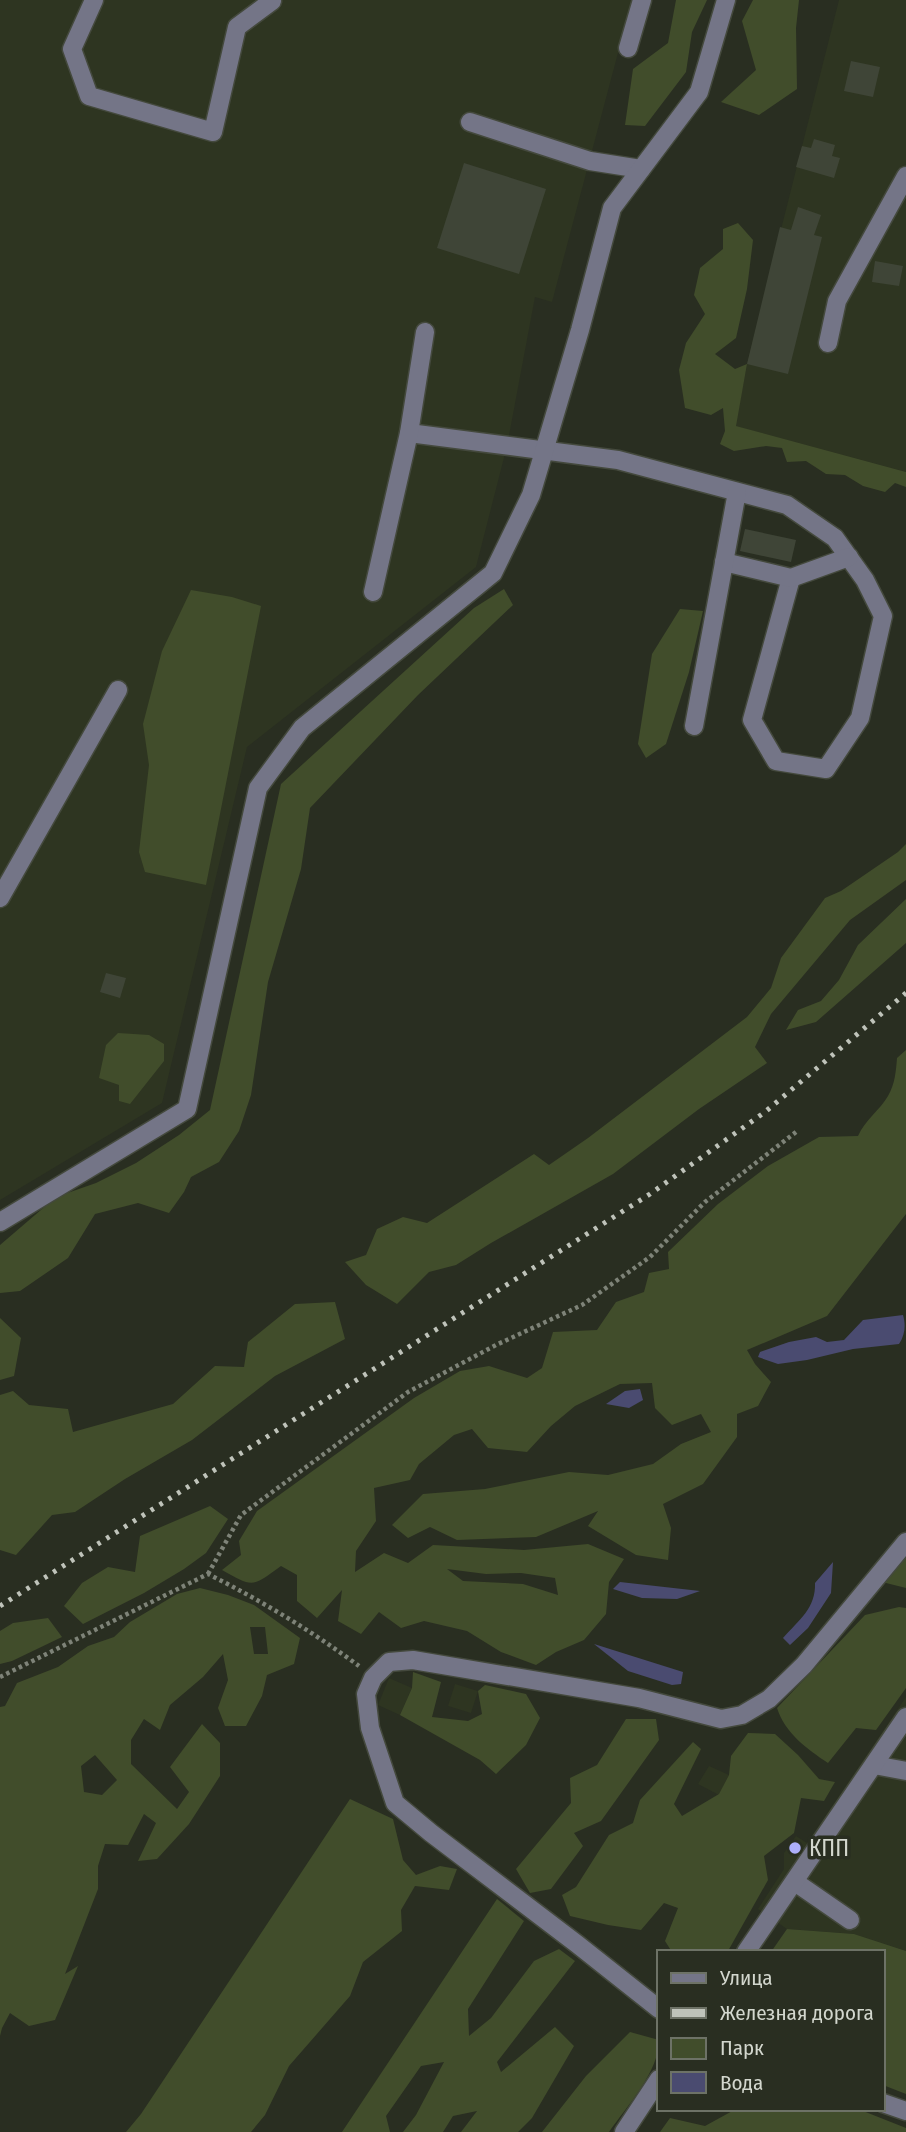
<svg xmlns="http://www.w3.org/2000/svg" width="906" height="2132" viewBox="0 0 906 2132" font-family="'Fira Sans Condensed',sans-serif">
  <rect width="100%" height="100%" fill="#292e21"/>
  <g fill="#2e3521">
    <polygon points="0,0 632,0 552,302 535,297 507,446 476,567 247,747 162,1103 0,1200"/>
    <polygon points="839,0 906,0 906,472 735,426 747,364"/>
    <polygon points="389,1678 412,1688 400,1715 378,1705"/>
    <polygon points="455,1684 478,1691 471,1713 448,1706"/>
    <polygon points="906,1697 906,1951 854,1934 787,1929 758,1909 784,1869 784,1853 796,1836 807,1843"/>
    <polygon points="709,1766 729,1775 719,1795 698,1784"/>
  </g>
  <g fill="#414d2b" fill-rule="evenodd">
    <polygon points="676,0 707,0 692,32 686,72 645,126 625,125 633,69 668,43"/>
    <polygon points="753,0 799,0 796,28 797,89 759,115 721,102 756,70 742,21"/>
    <polygon points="738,223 753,240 747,289 736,338 715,354 735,369 747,364 736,426 906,472 906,487 895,483 885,492 863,486 845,475 826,474 806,461 787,462 782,448 766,446 734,451 720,444 725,431 723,408 711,415 685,408 679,370 686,343 705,314 694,295 700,268 723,249 723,229"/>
    <polygon points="504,589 513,605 418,695 310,808 301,869 268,982 251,1095 239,1131 219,1162 191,1177 184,1192 169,1213 138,1203 95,1214 68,1258 20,1291 0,1293 0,1245 56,1197 96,1183 136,1163 179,1135 210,1110 281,784 474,608"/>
    <polygon points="191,590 232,597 261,606 206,885 145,872 139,852 149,765 143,724 162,651"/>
    <polygon points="680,609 703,611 689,672 666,744 646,758 638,744 652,654"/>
    <polygon points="906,844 906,880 850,920 771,1014 755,1047 767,1063 699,1109 613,1174 491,1243 456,1265 429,1272 397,1304 366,1285 345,1262 366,1255 377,1229 403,1217 427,1223 534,1154 549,1165 588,1138 747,1017 771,988 781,958 825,898 841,891 898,852"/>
    <polygon points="906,899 906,943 816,1022 786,1030 798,1010 821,1001 839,980 858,945"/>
    <polygon points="118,1033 149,1035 164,1044 164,1061 130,1104 119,1101 119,1085 99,1078 106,1045"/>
    <path d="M906 1050V1214L827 1316 747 1350 755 1364 771 1382 758 1406 737 1414V1437L703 1484 663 1504 671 1528 668 1560 636 1555 588 1526 598 1511 536 1537 457 1540 430 1527 408 1538 392 1525 423 1494 485 1489 569 1472 608 1475 653 1464 681 1444 711 1432 701 1414 672 1425 655 1408 652 1383 620 1384 575 1406 551 1426 527 1452 488 1448 472 1429 454 1435 419 1464 410 1480 374 1488 376 1521 356 1551 355 1572 384 1553 408 1563 433 1545 524 1550 588 1544 624 1559 609 1582 606 1614 584 1640 556 1652 536 1665 501 1652 467 1631 424 1621 401 1628 379 1612 361 1634 338 1621 342 1590 317 1618 297 1601V1575L281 1566C252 1587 254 1588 222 1570L241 1555 239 1541 257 1511 414 1398 460 1371 489 1366 527 1378 542 1368 553 1332 597 1330 616 1302 644 1292 649 1273 669 1269 668 1252 718 1204 768 1166 819 1137 858 1136C865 1120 880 1110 888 1096 895 1084 896 1071 897 1058ZM447 1569 486 1574 521 1573 555 1578 558 1595 523 1584 463 1581Z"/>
    <polygon points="335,1302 345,1339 275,1376 192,1440 125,1479 75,1512 52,1515 16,1555 0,1550 0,1395 13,1391 29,1405 68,1409 73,1432 173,1404 215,1366 244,1367 248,1342 295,1304"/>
    <polygon points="0,1318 21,1338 14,1376 0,1380"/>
    <polygon points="210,1506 228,1519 206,1553 184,1569 144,1593 83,1624 64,1606 82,1583 108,1567 135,1572 140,1536"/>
    <polygon points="906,1556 906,1588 882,1582"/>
    <path d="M200 1588 228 1595 254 1605 300 1638 294 1664 267 1675 262 1696 246 1726H225L218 1708 228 1680 223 1654 203 1677 170 1705 160 1730 144 1719 131 1740V1764L177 1809 189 1792 170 1767 202 1724 220 1743V1776L189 1824 157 1859 138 1861 156 1823 144 1814 128 1845 105 1844 98 1866V1889L65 1974 78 1966 55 2020 29 2026 10 2013 2 2028 0 2036V1707L5 1706 17 1683 58 1667 88 1646 114 1637 130 1622 177 1594ZM250 1627H265L268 1654H254ZM95 1755 117 1780 102 1795 84 1792 81 1766Z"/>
    <path d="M899 1607 906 1608V1688L876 1730 856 1728 828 1763C807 1749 785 1733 777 1708L865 1615Z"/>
    <polygon points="48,1618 62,1637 12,1661 0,1664 0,1631 13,1623"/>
    <polygon points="413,1672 441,1682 432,1717 468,1721 482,1714 478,1691 485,1685 526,1694 540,1718 526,1745 496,1774 480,1760 400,1715 412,1688"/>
    <polygon points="626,1719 656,1719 659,1740 601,1821 574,1833 583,1846 551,1889 530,1893 516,1869 571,1803 570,1778 597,1765"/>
    <polygon points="748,1733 775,1734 798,1755 819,1779 835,1782 824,1801 801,1798 794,1833 764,1856 768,1880 728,1951 672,1952 665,1941 678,1908 664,1903 641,1930 608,1925 570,1916 562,1895 576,1887 609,1835 633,1823 640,1800 693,1742 701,1749 674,1804 682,1816 719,1794 729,1775 731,1756"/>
    <polygon points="350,1799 393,1819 403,1860 416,1875 440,1866 457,1869 449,1890 415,1886 401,1910 402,1931 363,1962 350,1996 289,2066 265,2115 251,2132 126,2132 141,2114"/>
    <polygon points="497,1899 524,1921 468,2009 469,2036 491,2018 534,1961 559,1949 575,1961 497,2062 501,2072 555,2027 574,2046 532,2118 518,2132 461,2132 477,2111 453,2116 443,2132 403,2132 416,2115 444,2062 421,2066 386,2116 390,2132 342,2132"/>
    <polygon points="787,1929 854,1934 906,1951 906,2094 883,2085 883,1952 771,1952"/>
    <path d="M630 2032 659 2040C659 2072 627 2106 609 2132H542L586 2076Z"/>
    <polygon points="736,2109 858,2109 906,2128 906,2132 660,2132 670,2118 705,2126"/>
  </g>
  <g fill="#4a4b70">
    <path d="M903 1315C906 1325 905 1335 899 1344L853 1349 807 1360 778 1364 758 1357 760 1352 789 1342 816 1337 827 1342 844 1340 863 1320Z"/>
    <polygon points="640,1389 643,1400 629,1408 606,1404 625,1391"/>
    <path d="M833 1562 831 1593 808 1628 790 1645 783 1638C799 1620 816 1608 815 1583Z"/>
    <polygon points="620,1582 700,1591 677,1599 642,1598 613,1589"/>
    <polygon points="594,1644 683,1672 681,1684 672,1685 628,1671"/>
  </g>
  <g fill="#3f4537">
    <polygon points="851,61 880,67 873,97 844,91"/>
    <polygon points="814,139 835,145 832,156 840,158 834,178 796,167 802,146 811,148"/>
    <polygon points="464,163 546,189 519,274 437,248"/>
    <polygon points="798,207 821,215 814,235 822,237 788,374 747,364 780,227 791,230"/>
    <polygon points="875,261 903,266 899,286 872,282"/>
    <polygon points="745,529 796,540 791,562 740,551"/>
    <polygon points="106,973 126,978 120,998 100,992"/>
  </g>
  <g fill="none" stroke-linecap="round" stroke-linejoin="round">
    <g stroke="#44493d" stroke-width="21">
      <g id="minor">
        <polyline points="94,0 72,49 89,96 213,132 237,27 272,1"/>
        <polyline points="628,48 642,0"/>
        <polyline points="470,122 590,161 641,169"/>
        <polyline points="828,343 837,301 906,176"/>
        <polyline points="409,433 618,460 787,505 835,538 865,580 883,616 860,718 826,769 776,761 752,720 791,578"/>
        <polyline points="724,562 791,578 849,557"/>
        <polyline points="373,592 409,433 425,332"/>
        <polyline points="694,726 737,492"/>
        <polyline points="0,898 118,690"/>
        <polyline points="0,1222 187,1109 258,788 302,728 493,573 531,495 580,330 612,208 699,92 726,0"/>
        <polyline points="874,1765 906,1771"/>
        <polyline points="795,1882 850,1920"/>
        <polyline points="746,1952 906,1717"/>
        <polyline points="659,2009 577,1944 431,1833 395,1803 370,1728 366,1694 373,1678 389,1662 413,1660 639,1698 721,1719 742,1715 769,1699 804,1665 906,1542"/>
        <polyline points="883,2103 906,2111"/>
        <polyline points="624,2132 659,2079"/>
      </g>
    </g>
    <g stroke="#7e8378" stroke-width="4.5" stroke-dasharray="3.5 3.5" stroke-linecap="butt">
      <polyline points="208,1574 241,1515 408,1392 496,1345 582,1305 650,1257 705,1202 796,1132"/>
      <path d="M0 1677 208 1574C262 1601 310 1630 359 1666"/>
    </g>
    <use href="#minor" stroke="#747587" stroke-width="18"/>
    <polyline stroke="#bfc3ba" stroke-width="5" stroke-dasharray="3.5 7" stroke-linecap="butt" points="0,1606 650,1194 765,1112 906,993"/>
  </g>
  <circle fill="#adaffb" stroke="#292e21" stroke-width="2.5" cx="795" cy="1848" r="7"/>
  <g text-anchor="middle" stroke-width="7" stroke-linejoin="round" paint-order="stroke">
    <g font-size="23" fill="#d3d7ce" stroke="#292e21" text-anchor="start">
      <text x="809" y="1856">КПП</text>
    </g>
  </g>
  <rect x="657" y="1950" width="228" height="161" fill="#292e21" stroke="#6d7266" stroke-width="2"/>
  <rect x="671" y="1973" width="35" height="10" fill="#747587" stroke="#6d7266" stroke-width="2"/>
  <text x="720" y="1985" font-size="21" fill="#d3d7ce">Улица</text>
  <rect x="671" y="2008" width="35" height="10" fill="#bfc3ba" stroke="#6d7266" stroke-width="2"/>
  <text x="720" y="2020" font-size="21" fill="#d3d7ce">Железная дорога</text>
  <rect x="671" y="2038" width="35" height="21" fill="#414d2b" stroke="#6d7266" stroke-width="2"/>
  <text x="720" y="2055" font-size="21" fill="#d3d7ce">Парк</text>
  <rect x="671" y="2072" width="35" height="21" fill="#4a4b70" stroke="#6d7266" stroke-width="2"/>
  <text x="720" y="2090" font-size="21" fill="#d3d7ce">Вода</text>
</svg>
